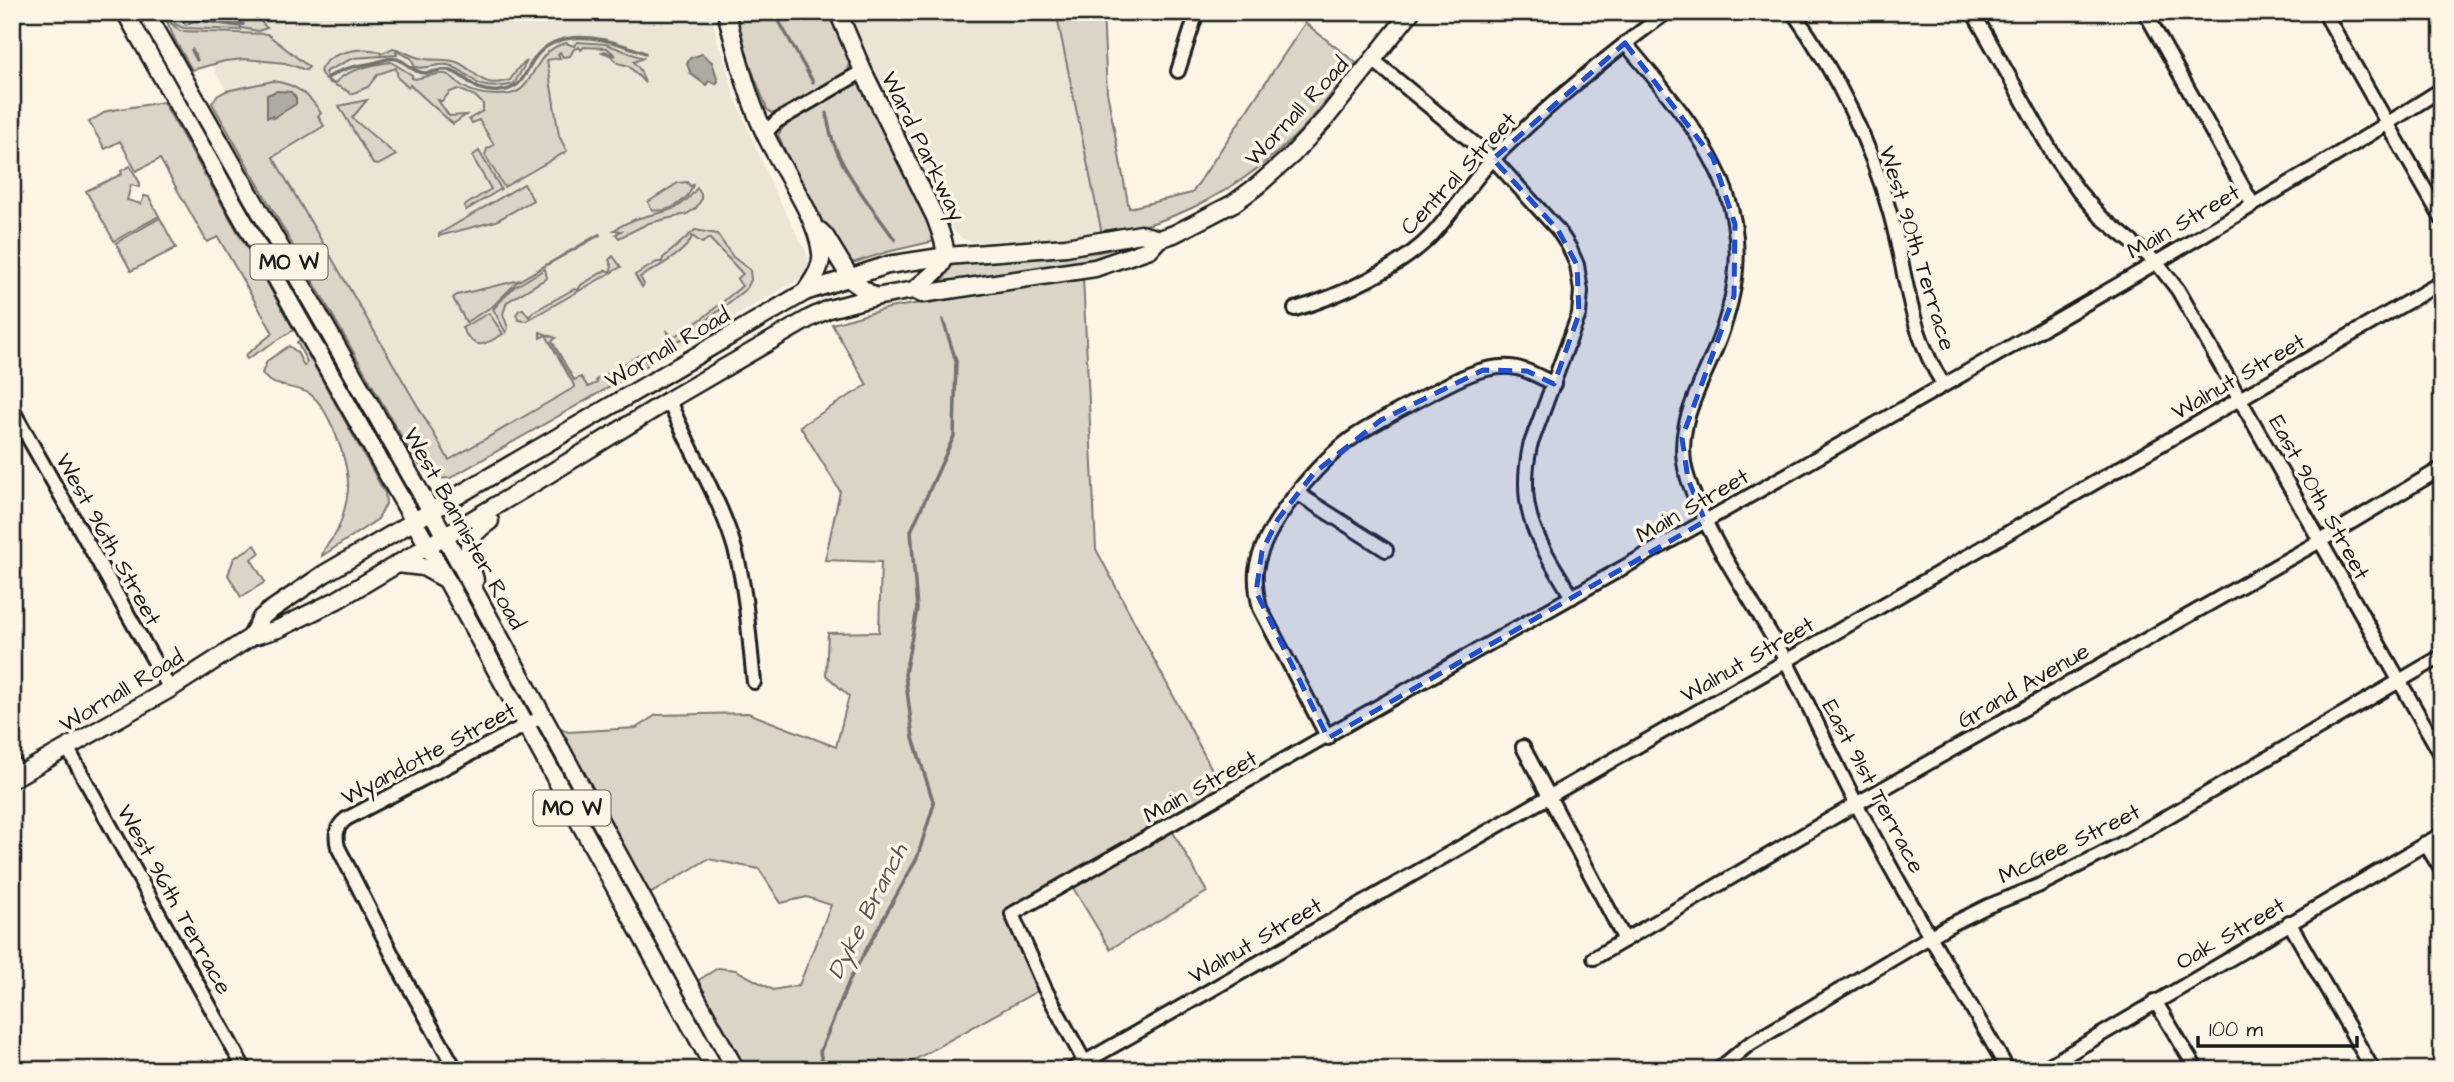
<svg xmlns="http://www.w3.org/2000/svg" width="2454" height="1082" viewBox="0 0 2454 1082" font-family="'Architects Daughter',sans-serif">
  <rect width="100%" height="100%" fill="#fcf5e5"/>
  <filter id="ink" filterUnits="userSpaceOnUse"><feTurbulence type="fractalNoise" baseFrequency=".0143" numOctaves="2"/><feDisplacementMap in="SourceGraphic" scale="14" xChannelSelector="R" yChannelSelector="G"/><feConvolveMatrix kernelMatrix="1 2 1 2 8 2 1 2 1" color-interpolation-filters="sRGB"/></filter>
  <g filter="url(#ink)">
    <g fill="#ebe5d6">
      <polygon points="169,12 711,12 718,46 722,51 734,95 772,186 806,252 810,263 809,271 805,276 480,462 448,478 206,55 196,60"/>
      <polygon points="845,12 1056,12 1102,234 972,242 962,238 955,232 921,171 883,96"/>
    </g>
    <g fill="#dbd5c8" stroke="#7c7872" stroke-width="2">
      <polygon points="163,12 172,12 171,23 180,31 267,34 309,67 306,70 285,63 245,59 225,61 192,70 175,40"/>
      <polygon points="175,12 179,12 177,15 186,25 195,20 240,27 243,24 242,23 234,24 190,17 187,12 252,12 267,28 258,31 241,28 241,30 183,28 175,24 173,19"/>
      <polygon points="734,12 831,12 849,59 848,74 776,113 771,113 767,109 750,65"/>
      <path d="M1056 12H1103L1107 92 1129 208 1192 193 1305 23 1356 63C1336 87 1317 115 1294 137 1241 188 1175 225 1102 234Z"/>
      <path d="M577 42 606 44 643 58 634 62 640 70 645 83 629 66 618 63 610 55 602 52 605 51 616 56 607 48 584 47 581 50 579 47 574 49 570 56 563 57 560 52 558 54 560 58 547 60 559 136 567 151 504 187 485 155 487 149 494 145 479 120 472 123 469 119 483 111V104L475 96 458 89 450 92 442 101 438 100 449 116 466 115 453 124 410 85 408 87 398 78 396 68 378 74 368 87 351 94C340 83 327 88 320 71 328 51 363 46 381 52V54L393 48C403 50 410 56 420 58 433 62 447 57 459 63 480 74 481 89 510 80L519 67 527 61 514 84C503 87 485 89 476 82 466 75 460 68 448 65 436 63 428 70 415 67L411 58 396 51 397 55 353 58 325 72 328 80 335 84C343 70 376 64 391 62L412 75V78L415 79C419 78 439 73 445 74 453 75 456 82 462 86 476 95 494 96 510 94 536 90 531 51 566 43L574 46Z"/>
      <path d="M273 81C295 84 309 94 321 113L318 116 324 126 273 157 449 460 575 387 546 335 540 338V332L556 338 552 341 574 380 581 377 588 387 597 383 596 380 641 354 648 365 450 478C426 482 416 461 405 443L212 103 217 96 226 91Z"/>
      <polygon points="854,85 859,85 864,90 934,231 935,241 887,252 846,265 800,184 778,135 785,125"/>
      <polygon points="367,100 352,118 396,155 378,165 373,164 339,106"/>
      <polygon points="163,102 294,330 247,359 245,356 247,354 273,333 218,237 207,242 160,159 136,171 120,141 105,149 89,122 107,111"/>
      <polygon points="203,125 305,305 300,307 198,128"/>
      <polygon points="479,151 501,189 466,210 464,206 491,189 472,156"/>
      <polygon points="130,166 140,183 139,187 131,185 127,200 141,204 144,196 149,197 159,216 114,241 86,191 122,174 121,171"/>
      <path d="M687 182 690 186 693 185C688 202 668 213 652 210L648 202 678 183Z"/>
      <polygon points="524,184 533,200 496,221 439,236 439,234"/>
      <path d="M697 188 701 194V200L696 208 687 214 649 223 619 238 616 234 621 231 614 230C622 225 630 221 639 218 667 210 679 213 697 188Z"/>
      <polygon points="160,218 176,248 131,271 116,243"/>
      <path d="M695 230 717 234 733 257 750 270 751 280 747 288 685 338 676 341 670 339 666 330 673 337 703 318 742 286 737 279 743 274 709 238 702 243 692 236C689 251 655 269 640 277L644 284 642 287 635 275 657 262H662L663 258Z"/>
      <polygon points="599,234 600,235 517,282 493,306 466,322 453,298 457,295 520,280"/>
      <polygon points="1149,240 1151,243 1108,257 1077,263 936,285 945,277 953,262 1099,252"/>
      <polygon points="613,256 621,267 526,321 519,320 516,315 519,310 523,309 529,317 533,312 574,289 578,290 581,285 606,270 610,272 612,267 609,260"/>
      <polygon points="545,269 547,278 507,302 503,314 508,328 506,333 493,309 513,288"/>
      <polygon points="1083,277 1096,549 1228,800 1173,832 1207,892 1110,949 1066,876 1012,905 1007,915 1039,990 902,1067 903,1070 742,1070 697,981 718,968 736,970 773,990 799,985 831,905 807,897 781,903 759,869 708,859 648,895 558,726 568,732 636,728 656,715 748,713 836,747 849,696 826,675 828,633 879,632 881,562 825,560 840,491 800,426 867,385 832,324 889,308"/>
      <path d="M489 313 503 334C482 346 475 351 462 328Z"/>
      <path d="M300 340 385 493 386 504 378 519 322 556C324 544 334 540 338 529 343 517 349 495 348 482 347 459 329 408 310 394 296 385 271 389 262 373L267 361 289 346 297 352 304 366 307 362 297 342Z"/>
      <polygon points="255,545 260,553 251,559 265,582 241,597 228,575 234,558"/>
    </g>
    <g fill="#b0aba1" stroke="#75726c" stroke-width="2">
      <polygon points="702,54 712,62 718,81 716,84 709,81 706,85 691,74 687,64 690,58"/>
      <polygon points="277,91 291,92 296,98 296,104 273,118 272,116 267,117 267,95"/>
    </g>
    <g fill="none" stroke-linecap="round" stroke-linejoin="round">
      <g stroke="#75726c" stroke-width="3.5">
        <polyline points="774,12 813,82"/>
        <polyline points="190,18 234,25 243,24"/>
        <polyline points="192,50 197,60"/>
        <path d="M327 78C346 66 356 67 377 62 384 60 390 57 397 59 407 62 413 73 425 73 435 73 442 67 451 71 471 78 472 93 499 91 527 89 523 69 539 53 566 25 615 41 645 53"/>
        <path d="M827 113C830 160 869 202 895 240"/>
        <polyline points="824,1070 820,1052 850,979 917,858 934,804 913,738 905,674 917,609 911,531 954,436 956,361 943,320"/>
      </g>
      <g stroke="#1c1c1c" stroke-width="18">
        <g id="minor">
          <path d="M1793 12C1836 73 1870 141 1890 213 1907 273 1908 331 1944 385"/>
          <polyline points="1973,12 2055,158 2079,192 2101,217 2156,262 2178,290 2442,756"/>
          <polyline points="2145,12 2253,205"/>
          <polyline points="2324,12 2442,219"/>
          <path d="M1625 43C1716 150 1774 221 1709 364 1692 402 1674 437 1688 479 1710 545 1755 602 1787 663 1811 709 1832 757 1856 803 1903 894 1957 981 2008 1070"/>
          <path d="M1373 60 1493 159 1558 230 1569 247 1577 265 1581 291 1579 314 1530 446C1516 515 1539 541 1572 597"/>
          <polyline points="1178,71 1197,12"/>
          <polyline points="764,134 777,121 863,71"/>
          <path d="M1295 309C1338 297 1400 268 1431 236 1454 212 1471 181 1495 157 1548 105 1607 56 1667 12"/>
          <path d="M669 400C689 451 722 500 736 553 747 595 749 639 754 682"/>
          <polyline points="12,409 170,689"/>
          <polyline points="1297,493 1386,550"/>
          <path d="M1328 738 1260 608C1257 596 1255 584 1256 571 1262 526 1319 461 1355 436 1376 422 1398 411 1420 399 1447 385 1478 365 1510 367 1525 368 1540 377 1554 384"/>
          <polyline points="1523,747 1625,940"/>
          <polyline points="68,749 245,1070"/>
          <polyline points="12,760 20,775"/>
          <polyline points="2425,843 2442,871"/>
          <polyline points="2289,922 2373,1070"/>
          <polyline points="1594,958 1856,804 2320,541 2442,468"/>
          <polyline points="2155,1001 2197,1070"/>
          <path d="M456 1070 403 976 338 847C335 835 336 827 346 819L543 716"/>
          <polyline points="1071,1070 1786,661 2442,282"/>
          <path d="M1089 1070 1045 989 1012 914C1278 766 1542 615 1806 464 2019 342 2234 221 2442 89"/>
          <polyline points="1718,1070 1748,1045 1946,927 1988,906 2038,886 2121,844 2442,656"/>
          <polyline points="2041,1070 2442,834"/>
        </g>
      </g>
      <g stroke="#1c1c1c" stroke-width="21">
        <g id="major">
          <polyline points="125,12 428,546 715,1070"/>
          <polyline points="146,12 431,511 736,1070"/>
          <path d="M726 12C737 54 747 97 766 136 782 170 817 216 821 253 823 267 812 281 805 292"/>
          <path d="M838 12 863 71 935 217C952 262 949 261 914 290"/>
          <polyline points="820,231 825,236 853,282 875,297"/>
          <polyline points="397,564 423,567 447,580"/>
          <path d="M475 580C466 551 463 539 490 521"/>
          <polyline points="251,637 261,618 268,612 324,574 805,292 888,265 947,256 1066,247 1141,234 1159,239"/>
          <polyline points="12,779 170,689 251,637 278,629 337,600 549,474 669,400 810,318 829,309 875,297 914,290 922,294 1095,268 1150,249 1159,239 1174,234 1234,203 1257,186 1292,155 1326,118 1411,12"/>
        </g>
      </g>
      <use href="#minor" stroke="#fcf5e5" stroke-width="12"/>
      <use href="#major" stroke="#fcf5e5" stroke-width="16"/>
    </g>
  </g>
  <path fill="#1d4ed8" fill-opacity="0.2" stroke="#1d4ed8" stroke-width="5" stroke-dasharray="14 9" stroke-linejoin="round" d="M1625 43 1713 158 1735 224 1734 296 1682 438 1688 479 1705 521 1328 738 1256 592 1262 551 1278 519 1314 473 1381 420 1483 370 1527 371 1554 384 1579 314 1577 265 1558 230 1493 159Z"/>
  <g text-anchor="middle" stroke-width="7" stroke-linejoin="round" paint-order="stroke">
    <g fill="#fcf5e5" stroke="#5f5d58" stroke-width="2">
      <rect x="250.5" y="244.5" width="77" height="35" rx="5"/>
      <rect x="533.5" y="790.5" width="77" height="35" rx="5"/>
    </g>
    <g font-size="21" font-weight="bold" fill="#1c1c1c">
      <text x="289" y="269">MO W</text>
      <text x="572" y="815">MO W</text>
    </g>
    <g font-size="23" fill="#1c1c1c" stroke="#fcf5e5">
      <text transform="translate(1296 111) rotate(-47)" y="8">Wornall Road</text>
      <text transform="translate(924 146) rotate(64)" y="8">Ward Parkway</text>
      <text transform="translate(1458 173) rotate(-47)" y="8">Central Street</text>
      <text transform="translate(2183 221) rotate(-30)" y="8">Main Street</text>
      <text transform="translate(1918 248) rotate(73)" y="8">West 90th Terrace</text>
      <text transform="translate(667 347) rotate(-30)" y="8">Wornall Road</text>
      <text transform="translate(2238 376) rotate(-30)" y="8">Walnut Street</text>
      <text transform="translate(2320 497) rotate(61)" y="8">East 90th Street</text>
      <text transform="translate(1692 505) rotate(-30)" y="8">Main Street</text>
      <text transform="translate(465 528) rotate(61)" y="8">West Bannister Road</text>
      <text transform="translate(109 539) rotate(61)" y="8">West 96th Street</text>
      <text transform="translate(1747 659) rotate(-30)" y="8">Walnut Street</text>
      <text transform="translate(2023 685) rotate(-30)" y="8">Grand Avenue</text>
      <text transform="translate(121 690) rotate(-31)" y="8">Wornall Road</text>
      <text transform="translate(428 753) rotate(-28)" y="8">Wyandotte Street</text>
      <text transform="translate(1200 786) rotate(-29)" y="8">Main Street</text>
      <text transform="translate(1874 786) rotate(62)" y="8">East 91st Terrace</text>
      <text transform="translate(2069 843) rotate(-26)" y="8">McGee Street</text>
      <text transform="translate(175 899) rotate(61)" y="8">West 96th Terrace</text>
      <text transform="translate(2230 933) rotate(-30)" y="8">Oak Street</text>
      <text transform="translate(1255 940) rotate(-30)" y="8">Walnut Street</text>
    </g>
    <g font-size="24" font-style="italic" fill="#575551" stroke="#fcf5e5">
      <text transform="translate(867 911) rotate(-63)" y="8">Dyke Branch</text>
    </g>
  </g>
  <rect width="2454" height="1082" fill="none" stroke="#fcf5e5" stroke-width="42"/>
  <rect x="21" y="21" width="2412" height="1040" fill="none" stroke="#1c1c1c" stroke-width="2.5" filter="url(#ink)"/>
  <path d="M2198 1036v10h159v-10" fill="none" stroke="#1c1c1c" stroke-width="3.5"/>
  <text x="2209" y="1036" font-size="21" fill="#1c1c1c" stroke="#fcf5e5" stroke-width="5" paint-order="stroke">100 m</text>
</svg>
